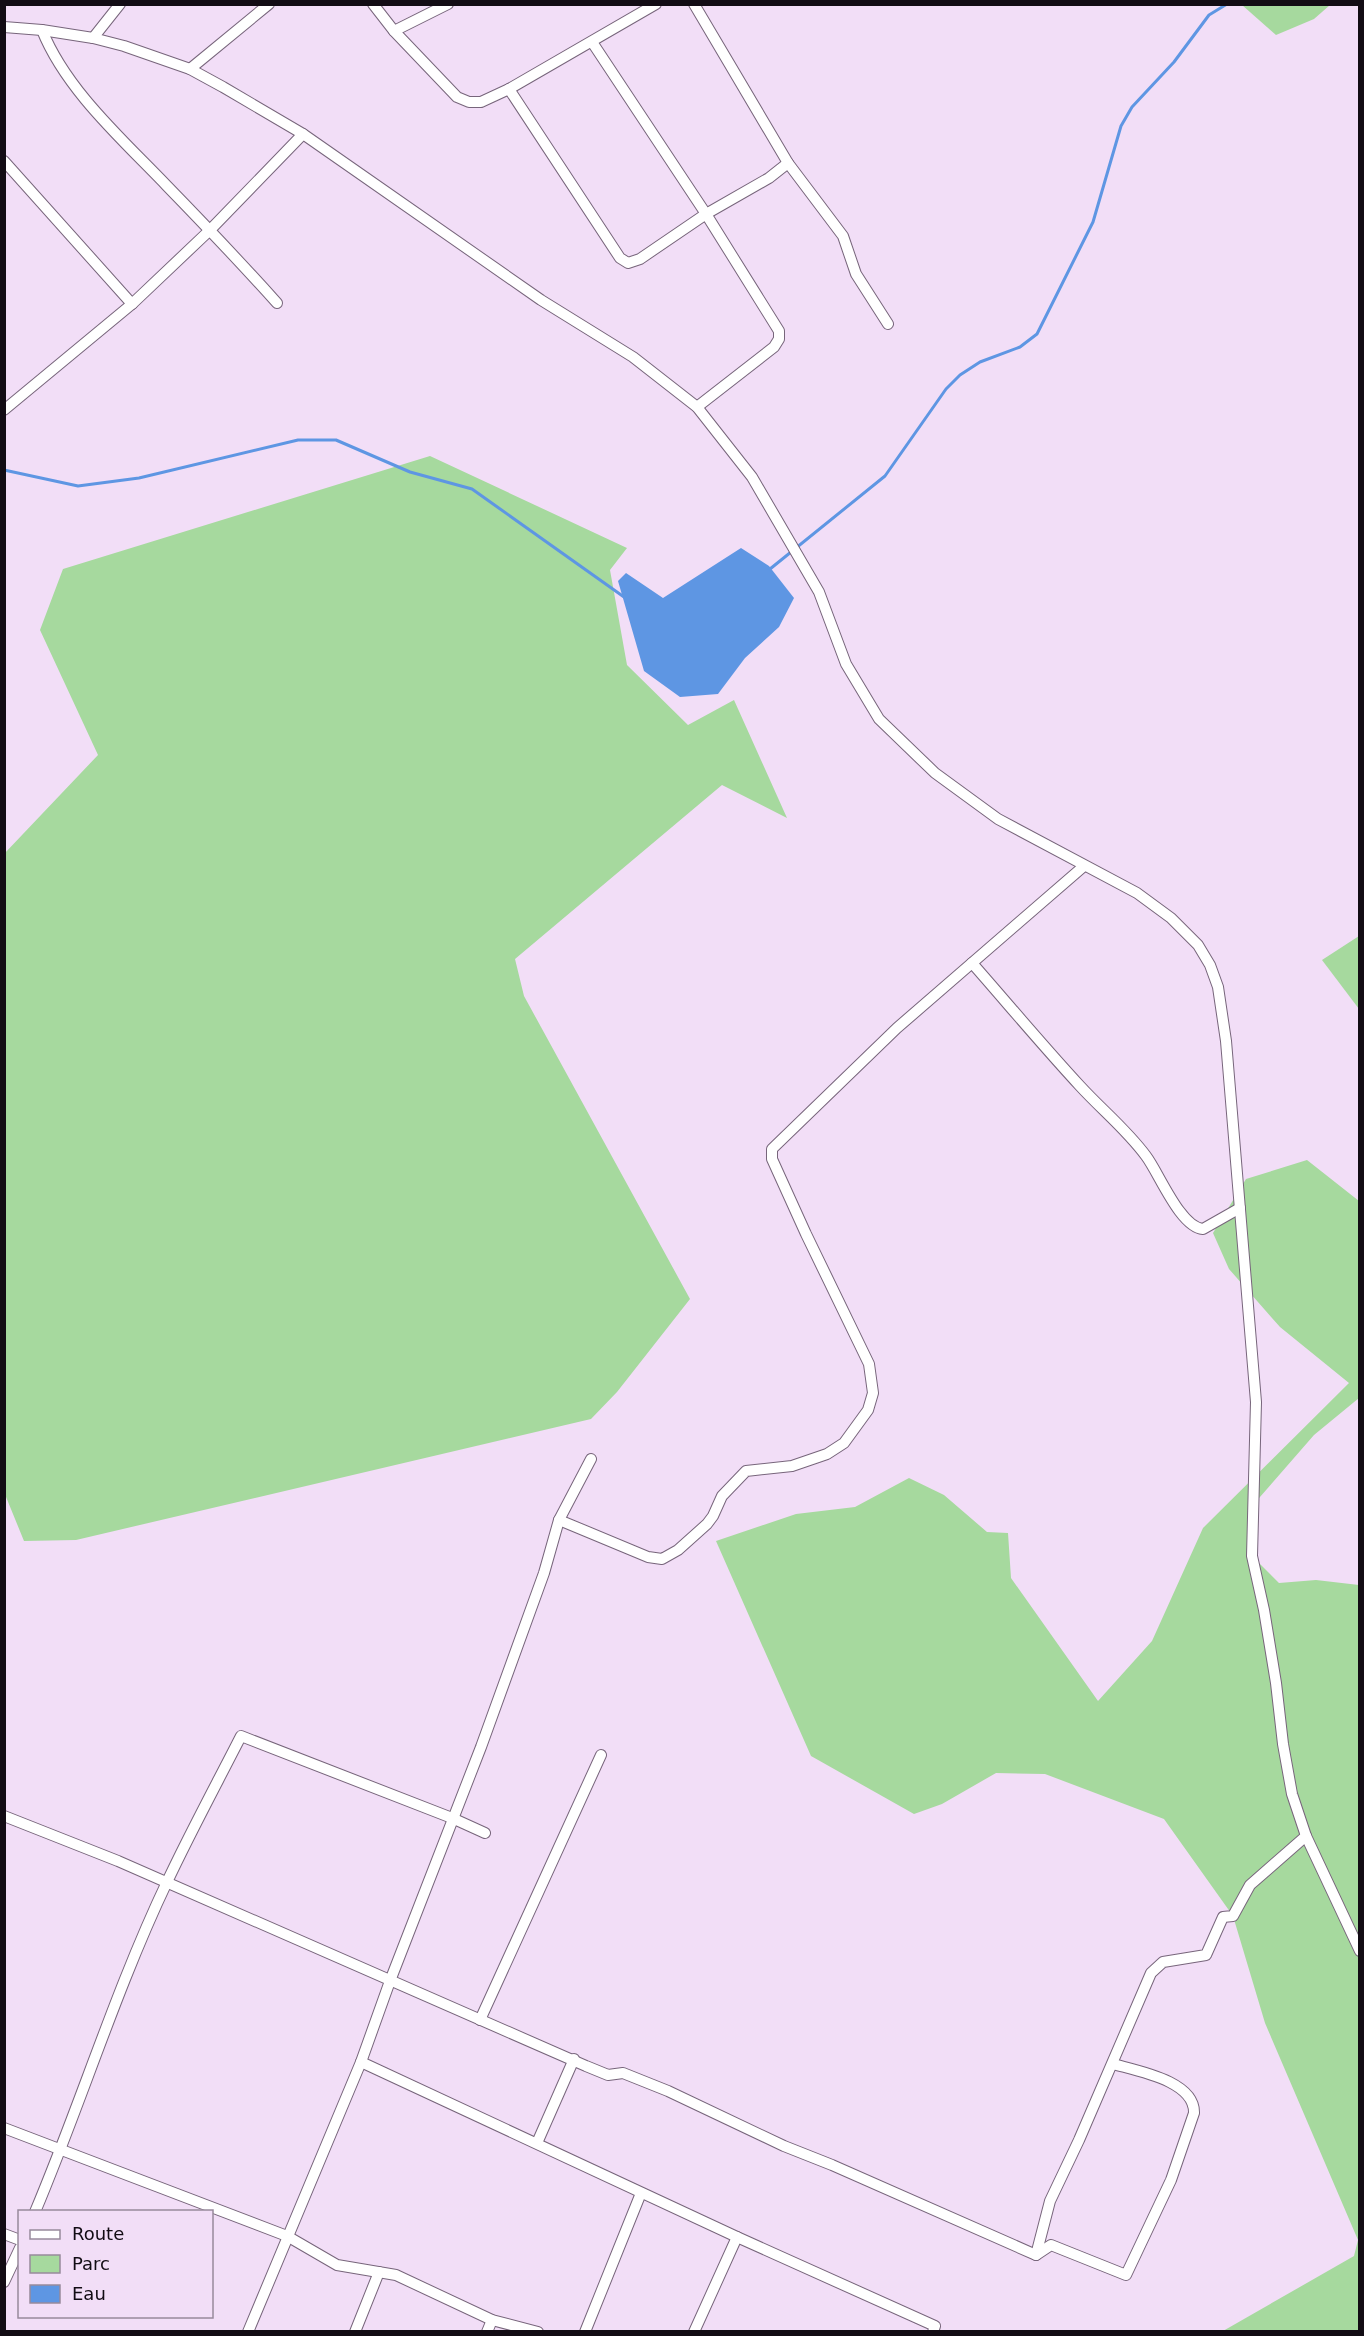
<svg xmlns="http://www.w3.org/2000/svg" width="1364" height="2336" viewBox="0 0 1364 2336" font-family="'DejaVu Sans',sans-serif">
  <rect width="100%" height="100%" fill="#f2def7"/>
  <g fill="#a6d99e">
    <polygon points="1242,5 1330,5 1314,19 1276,35"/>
    <polygon points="430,456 627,548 610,570 627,665 688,725 734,700 787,818 722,785 515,959 524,996 690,1299 617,1392 591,1419 76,1540 24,1541 4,1492 4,854 98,755 40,630 63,569"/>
    <polygon points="1359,936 1359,1009 1322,960"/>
    <polygon points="1307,1160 1359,1201 1359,1398 1314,1435 1253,1505 1252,1556 1279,1583 1316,1580 1359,1585 1359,2331 1223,2331 1354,2256 1358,2240 1265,2023 1233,1916 1164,1819 1045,1774 996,1773 942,1804 914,1814 811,1756 716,1541 796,1514 855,1507 909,1478 944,1495 987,1532 1008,1533 1011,1578 1098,1701 1152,1641 1203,1528 1349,1383 1280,1327 1229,1269 1213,1233 1246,1179"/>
  </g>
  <polygon fill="#5e96e3" points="741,548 769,566 794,598 779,627 745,658 718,694 680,697 644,671 618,581 626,573 663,598"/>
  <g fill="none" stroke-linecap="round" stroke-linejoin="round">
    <g stroke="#5e96e3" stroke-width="3">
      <polyline points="4,470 78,486 139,478 298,440 336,440 410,472 472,489 624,597"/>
      <polyline points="770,569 885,476 946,389 960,375 980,362 1020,347 1037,334 1093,222 1121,126 1132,107 1174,62 1209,15 1227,4"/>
    </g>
    <g stroke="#77657b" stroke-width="12">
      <g id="street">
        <polyline points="373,4 394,31 457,97 469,102 481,102 509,89 656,4"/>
        <polyline points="694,4 788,163 843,236 856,274 888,324"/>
        <polyline points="4,27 42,30 93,38 124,46 190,69 223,87 303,134 541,300 633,357 697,407 752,477 819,592 846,664 879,719 935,773 998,819 1137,893 1171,918 1198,945 1210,965 1218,987 1226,1041 1256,1402 1252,1556 1264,1610 1276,1683 1283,1744 1292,1794 1306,1836 1360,1951"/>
        <path d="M42 30C66 90 123 140 167 186 204 224 241 263 277 303"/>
        <polyline points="394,31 448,4"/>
        <polyline points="93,38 120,4"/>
        <polyline points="592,42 706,214 769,178 788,163"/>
        <polyline points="190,69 269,4"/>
        <polyline points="509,89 620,258 628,263 640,259 706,214 779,331 779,339 774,347 697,407"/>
        <polyline points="4,161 132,304"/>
        <polyline points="4,410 132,304 210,230 303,134"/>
        <path d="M972 963C1008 1004 1043 1046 1080 1086 1102 1110 1127 1130 1146 1156 1159 1173 1180 1227 1203 1229L1240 1208"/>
        <polyline points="559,1520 648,1557 662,1559 678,1550 707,1524 713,1516 722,1496 746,1471 792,1466 827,1454 844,1443 868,1410 873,1393 869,1364 806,1234 772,1159 772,1149 897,1028 1084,866"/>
        <path d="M4 1816 118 1861 586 2066 608 2075 623 2073 668 2091 784 2146 832 2165 1036 2255 1051 2245 1126 2275 1171 2180 1194 2113C1195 2081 1138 2071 1113 2064"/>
        <polyline points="480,2020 601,1755"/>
        <polyline points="361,2062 737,2237 935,2326 933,2332"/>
        <polyline points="4,2128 287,2236 337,2265 396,2275 492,2320 538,2332"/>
        <polyline points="537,2143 574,2059"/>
        <path d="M35 2212C81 2103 116 1989 167 1882 190 1833 216 1785 241 1736L452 1818 485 1833"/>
        <polyline points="4,2234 20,2240"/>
        <polyline points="1036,2255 1050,2201 1079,2140 1151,1973 1163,1962 1206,1955 1223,1917 1233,1916 1250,1885 1306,1836"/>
        <polyline points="4,2282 20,2248"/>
        <polyline points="248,2332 361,2062 390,1981 481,1747 544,1573 559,1520 591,1459"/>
        <polyline points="355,2332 379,2272"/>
        <polyline points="487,2332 492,2320"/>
        <polyline points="585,2332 641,2193"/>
        <polyline points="694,2332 737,2237"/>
      </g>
    </g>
    <use href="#street" stroke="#fff" stroke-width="10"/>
  </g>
  <rect width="1364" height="2336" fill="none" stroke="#120c14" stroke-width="12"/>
  <rect x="18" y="2210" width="195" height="108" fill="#f2def7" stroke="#988a9c" stroke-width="1.5"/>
  <rect x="30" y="2230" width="30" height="9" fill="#ffffff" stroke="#988a9c" stroke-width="1.5"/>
  <text x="72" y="2240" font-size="18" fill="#120c14">Route</text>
  <rect x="30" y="2255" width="30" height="18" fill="#a6d99e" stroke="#988a9c" stroke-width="1.5"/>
  <text x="72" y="2270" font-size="18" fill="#120c14">Parc</text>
  <rect x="30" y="2285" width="30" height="18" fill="#5e96e3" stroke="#988a9c" stroke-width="1.5"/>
  <text x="72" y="2300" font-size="18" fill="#120c14">Eau</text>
</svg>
